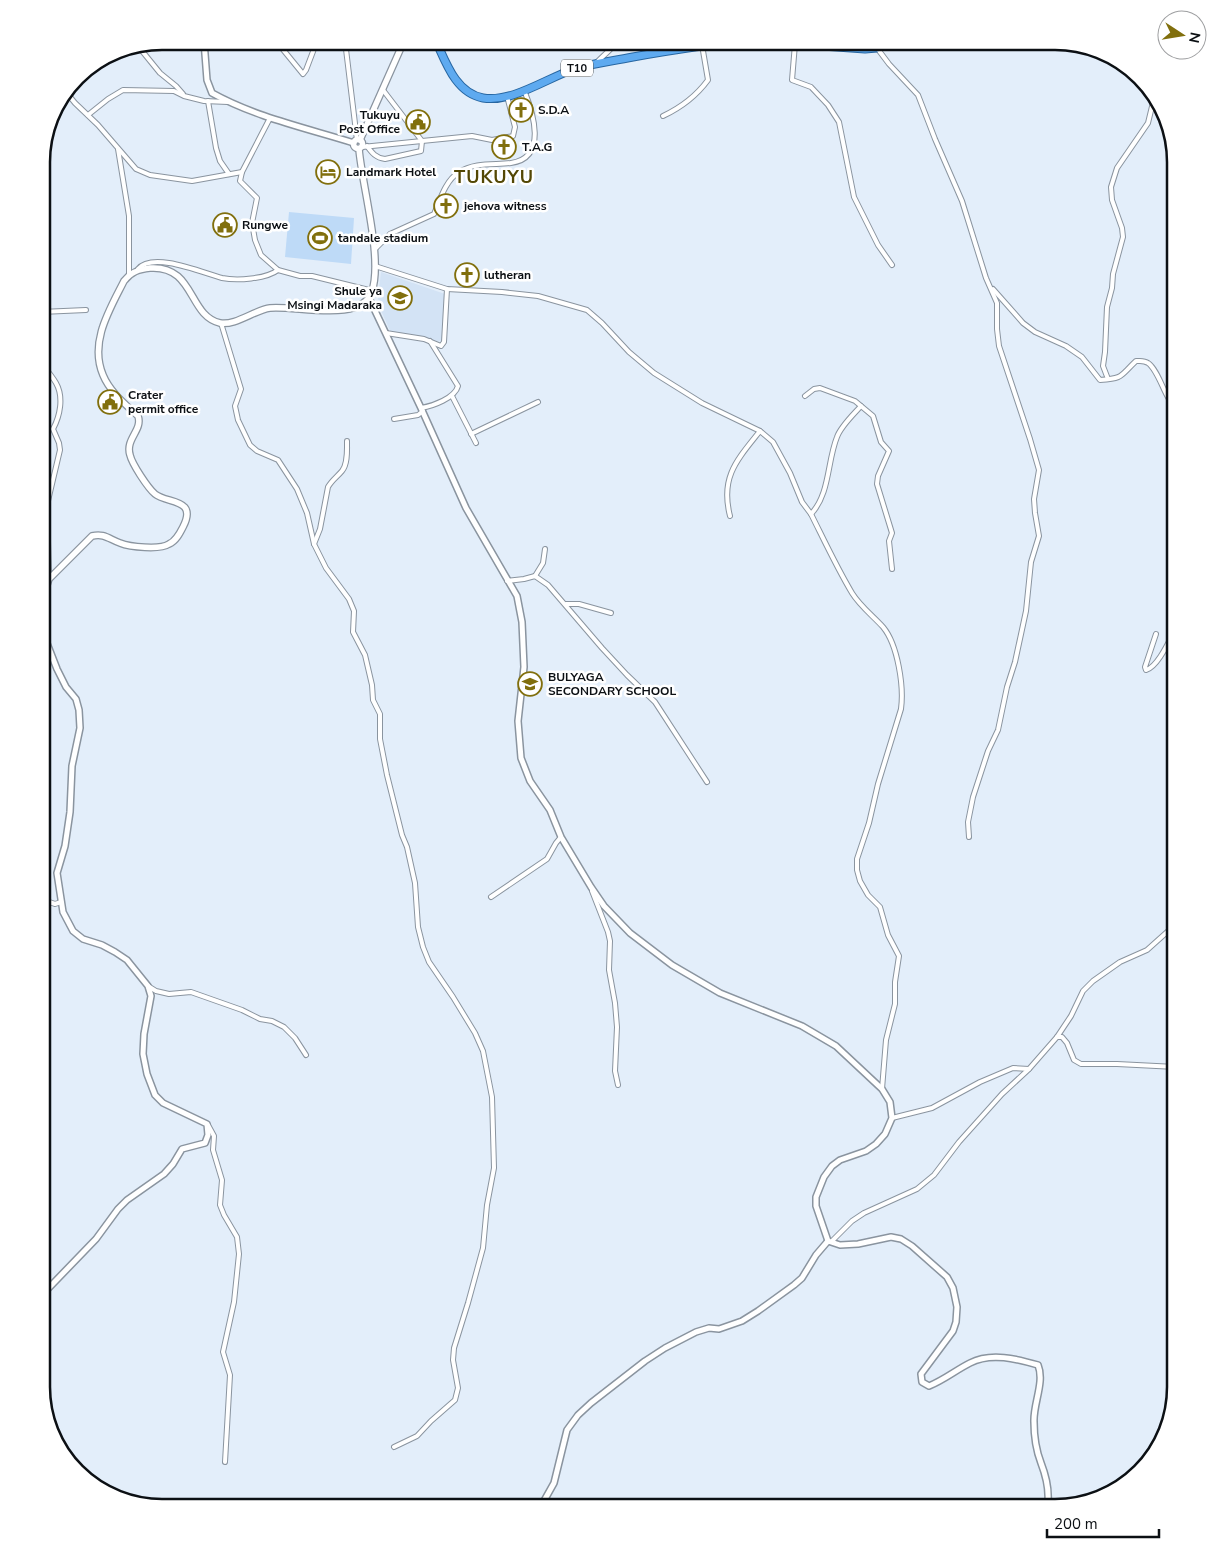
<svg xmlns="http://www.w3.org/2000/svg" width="1217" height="1549" viewBox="0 0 1217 1549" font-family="'Nunito Sans',sans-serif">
  <rect width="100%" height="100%" fill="#e3eefa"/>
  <polygon fill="#d3e3f5" points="381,272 445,294 443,342 391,333 379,306 378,297"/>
  <polygon fill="#bedaf7" points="289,212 354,218 351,264 285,257"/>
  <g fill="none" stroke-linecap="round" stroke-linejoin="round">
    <g stroke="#8a949f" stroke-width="6">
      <g id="minor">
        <polyline points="276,41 303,74 306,70 317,41"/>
        <polyline points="345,41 357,140"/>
        <polyline points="854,41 854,49"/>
        <polyline points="795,44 792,80 811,87 828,105 839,122 854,197 878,245 892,265"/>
        <polyline points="138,46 160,73 176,86 183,94"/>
        <polyline points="877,48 889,64 918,95 935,139 962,201 986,278 997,303 997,329 999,346 1030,439 1039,470 1034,499 1035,513 1039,536 1031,562 1026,611 1015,662 1007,687 998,730 988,751 973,797 968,822 969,837"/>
        <polyline points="596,63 619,41"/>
        <polyline points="66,92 75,103 98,125 136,169 150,175 192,181 242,172"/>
        <polyline points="208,101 216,148 220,161 229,174"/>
        <polyline points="88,115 108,99 123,90 174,91 184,96 204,101 228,102"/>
        <path d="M663 116C680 108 697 95 708 80L702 45"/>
        <polyline points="270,118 242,172 240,181 257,198 252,223 255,240 261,255 278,270 300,276 312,276 373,291"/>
        <path d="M367 146C372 153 376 158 385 159L421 151 422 141 383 90"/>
        <polyline points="362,147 472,136 492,140 513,136 515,127 507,96"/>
        <polyline points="118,149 129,216 129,275"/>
        <path d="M374 250 390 234 434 214C440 200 445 181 459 172 475 162 494 165 511 163 548 158 533 112 524 90"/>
        <path d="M375 266 447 289 502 292 538 296 587 310 602 323 629 352 654 373 702 403 760 431 773 442 790 473 802 502 811 514C824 540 837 568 852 593 860 606 873 616 883 627 898 645 904 687 901 709L878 784 869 823 857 859V870L860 881 868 895 880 907 888 935 899 956 895 982V1004L886 1040 882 1089"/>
        <path d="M138 269C153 251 203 273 222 278 237 281 266 279 278 270"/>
        <path d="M993 289 1023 323 1035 332 1066 346 1082 357 1100 380C1124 378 1119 377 1136 361 1140 361 1144 360 1148 363 1157 369 1163 390 1169 399L1176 401"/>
        <polyline points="41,312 86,310"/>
        <polyline points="221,323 241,389 235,406 238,420 250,445 257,451 278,460 297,489 307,513 314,544 326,568 349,599 354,611 353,632 365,655 372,685 373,700 380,714 380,739 387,775 402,835 407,847 415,883 418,927 423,947 429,962 453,997 475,1033 483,1051 492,1097 494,1168 487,1205 483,1248 468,1303 454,1348 453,1360 458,1388 455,1400 431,1421 417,1436 394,1447"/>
        <polyline points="386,333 424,339 441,346 444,342 447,289"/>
        <path d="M41 363C46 369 52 376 56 383 64 397 60 416 53 429L59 443 60 450 47 505 49 578"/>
        <polyline points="1108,379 1103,366 1105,352 1107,307 1112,288 1113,274 1123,237 1122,228 1112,200 1111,187 1117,168 1148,123 1155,94"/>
        <polyline points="452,396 476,443"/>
        <polyline points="805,396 814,389 820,388 855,401 873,416 881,442 889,451 878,476 877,484 892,533 889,541 892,569"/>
        <path d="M421 408C433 406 455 398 458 386L430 341"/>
        <polyline points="394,419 418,415 423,411"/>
        <polyline points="471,434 538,402"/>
        <path d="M811 514C830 494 827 462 837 437 841 426 853 415 861 406"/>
        <path d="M730 516C720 477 737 460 760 431"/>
        <path d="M314 544 320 529 328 487C332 480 337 477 342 471 348 464 347 450 347 441"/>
        <polyline points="535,576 543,563 545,549"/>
        <polyline points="507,581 524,579 535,576 548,585 602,648 627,675 655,702 707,782"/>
        <polyline points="566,604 579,604 611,613"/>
        <path d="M1156 634 1145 667 1146 670C1158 667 1170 639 1176 628"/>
        <polyline points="592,891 608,932 610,941 609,970 615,1003 617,1027 615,1071 618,1085"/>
        <polyline points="491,897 547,859 556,843 561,837"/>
        <polyline points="41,899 55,904 61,902"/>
        <polyline points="148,986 156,991 169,994 191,992 242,1010 260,1019 272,1021 284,1027 295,1038 306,1055"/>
        <polyline points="1057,1037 1062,1037 1067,1043 1074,1060 1081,1064 1117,1064 1176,1067"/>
        <polyline points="892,1118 932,1108 980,1082 1013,1068 1029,1069 1057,1037 1071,1016 1083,991 1093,981 1120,962 1147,950 1176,924"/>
        <polyline points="208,1125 214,1136 213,1150 222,1180 220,1205 224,1215 237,1237 239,1254 234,1302 223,1352 230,1375 225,1462"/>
        <polyline points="831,1242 852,1221 864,1213 917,1189 934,1175 959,1142 1002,1094 1029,1069"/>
      </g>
    </g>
    <g stroke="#8a949f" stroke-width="8">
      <g id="tertiary">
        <path d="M204 41 207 80 212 93C255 117 306 128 354 143"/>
        <path d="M369 298 421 408 466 508 517 596 522 622 524 667 518 721 521 758 530 781 550 810 561 837 591 887 604 906 630 933 672 965 720 993 802 1026 836 1046 882 1089 890 1102 892 1118 885 1134 876 1144 866 1151 840 1160 832 1166 824 1177 816 1197V1206L828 1241 840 1245 858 1244 891 1237 901 1239 912 1246 947 1277 953 1288 957 1307 956 1322 953 1331 921 1374 922 1382 929 1386C944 1380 956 1370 970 1363 991 1352 1017 1359 1038 1365 1045 1382 1033 1404 1034 1422 1034 1436 1036 1450 1041 1463 1046 1476 1049 1487 1048 1501L1038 1508"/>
        <polyline points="41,1296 96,1239 118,1209 127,1200 164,1174 173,1164 182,1149 205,1143 208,1135 207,1124 163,1103 155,1095 147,1074 143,1054 144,1034 151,996 148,986 127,960 115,952 102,945 83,939 73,931 63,912 57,873 65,846 70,812 72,766 80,728 79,710 76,699 66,687 57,669 41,628"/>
        <polyline points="540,1508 554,1483 567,1430 578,1415 591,1403 645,1361 665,1348 696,1332 709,1328 719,1329 742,1321 758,1311 794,1285 802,1278 816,1255 828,1241"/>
      </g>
    </g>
    <g stroke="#8a949f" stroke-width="8">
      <g id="secondary">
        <circle cx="358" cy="144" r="4.5"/>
        <polyline points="360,140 404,41"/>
        <path d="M41 603 49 579 92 536C104 533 109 539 120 543 130 547 160 550 169 544 176 541 180 533 183 527 198 498 167 504 155 494 148 488 132 464 130 455 125 439 143 430 138 416 125 404 110 392 103 375 89 342 110 309 124 281 131 272 139 269 150 268 195 265 188 316 220 323 235 326 255 310 270 308 296 305 362 324 372 291 383 258 362 186 359 149"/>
      </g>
    </g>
    <g stroke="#2766a1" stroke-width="9">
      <g id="trunk">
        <path d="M436 41C446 63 456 93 483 98 513 103 548 77 577 68 595 63 614 61 633 57 672 50 711 44 750 41"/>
        <polyline points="751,41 865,49 877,48 896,41"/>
      </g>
    </g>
    <use href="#minor" stroke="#fff" stroke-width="4"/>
    <use href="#tertiary" stroke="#fff" stroke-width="5"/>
    <use href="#secondary" stroke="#fff" stroke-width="5.5"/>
    <use href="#trunk" stroke="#5eaaf0" stroke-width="7"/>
  </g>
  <defs>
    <g id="church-ring" transform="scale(1.25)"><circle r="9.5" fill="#fff" stroke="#816f0d" stroke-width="1.5"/><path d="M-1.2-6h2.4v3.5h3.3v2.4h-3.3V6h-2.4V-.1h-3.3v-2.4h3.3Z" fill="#816f0d"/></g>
    <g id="civic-ring" transform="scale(1.25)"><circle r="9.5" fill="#fff" stroke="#816f0d" stroke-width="1.5"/><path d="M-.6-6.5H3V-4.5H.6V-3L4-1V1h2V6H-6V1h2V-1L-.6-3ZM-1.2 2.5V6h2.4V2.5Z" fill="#816f0d"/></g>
    <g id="hotel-ring" transform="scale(1.25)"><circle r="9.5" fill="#fff" stroke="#816f0d" stroke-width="1.5"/><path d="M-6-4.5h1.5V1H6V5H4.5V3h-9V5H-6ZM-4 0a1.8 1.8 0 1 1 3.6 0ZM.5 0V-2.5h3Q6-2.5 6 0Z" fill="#816f0d"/></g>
    <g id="stadium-ring" transform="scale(1.25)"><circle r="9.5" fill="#fff" stroke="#816f0d" stroke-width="1.5"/><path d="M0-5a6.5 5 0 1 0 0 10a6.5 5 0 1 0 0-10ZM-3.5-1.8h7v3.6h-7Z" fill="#816f0d"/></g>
    <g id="school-ring" transform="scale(1.25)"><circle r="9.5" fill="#fff" stroke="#816f0d" stroke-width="1.5"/><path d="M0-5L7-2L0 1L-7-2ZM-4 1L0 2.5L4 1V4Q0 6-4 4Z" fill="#816f0d"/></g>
  </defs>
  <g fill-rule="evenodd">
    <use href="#church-ring" x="521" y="110"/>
    <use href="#civic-ring" x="418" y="122"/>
    <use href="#church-ring" x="504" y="147"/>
    <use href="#hotel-ring" x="328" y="172"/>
    <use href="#church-ring" x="446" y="206"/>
    <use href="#civic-ring" x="225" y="225"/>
    <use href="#stadium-ring" x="320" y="238"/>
    <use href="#church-ring" x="467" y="275"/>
    <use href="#school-ring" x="400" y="298"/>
    <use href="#civic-ring" x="110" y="402"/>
    <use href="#school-ring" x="530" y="684"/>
  </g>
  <g text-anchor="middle" stroke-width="5" stroke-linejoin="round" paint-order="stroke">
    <rect fill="#fff" stroke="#55585a" stroke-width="1" x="561" y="59.5" width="32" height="17" rx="4"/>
    <g font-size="11" font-weight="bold" fill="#0c1014">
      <text x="577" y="72">T10</text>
    </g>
    <g font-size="12" font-weight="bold" fill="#0c1014" stroke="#fff" text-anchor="start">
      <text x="538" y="114">S.D.A</text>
      <text x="400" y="119" text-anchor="end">Tukuyu<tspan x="400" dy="14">Post Office</tspan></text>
      <text x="522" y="151">T.A.G</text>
      <text x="346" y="176">Landmark Hotel</text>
      <text x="464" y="210">jehova witness</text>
      <text x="242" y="229">Rungwe</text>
      <text x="338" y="242">tandale stadium</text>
      <text x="484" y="279">lutheran</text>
      <text x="382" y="295" text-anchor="end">Shule ya<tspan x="382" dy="14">Msingi Madaraka</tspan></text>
      <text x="128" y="399">Crater<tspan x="128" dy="14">permit office</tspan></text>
      <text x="548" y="681">BULYAGA<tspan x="548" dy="14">SECONDARY SCHOOL</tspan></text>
    </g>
    <g font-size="18" font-weight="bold" letter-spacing="1" fill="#534704" stroke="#fff">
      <text x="494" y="183">TUKUYU</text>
    </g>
  </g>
  <path d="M0 0H1217V1549H0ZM162 50H1055A112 112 0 0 1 1167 162V1387A112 112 0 0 1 1055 1499H162A112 112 0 0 1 50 1387V162A112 112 0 0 1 162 50Z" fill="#fff" fill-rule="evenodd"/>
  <path fill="none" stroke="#0c1014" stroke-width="2.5" d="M162 50H1055A112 112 0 0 1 1167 162V1387A112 112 0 0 1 1055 1499H162A112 112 0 0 1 50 1387V162A112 112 0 0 1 162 50Z"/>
  <g transform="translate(1182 35) rotate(102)"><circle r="24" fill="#ffffff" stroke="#9e9fa1"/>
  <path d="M0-4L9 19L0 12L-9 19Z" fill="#816f0d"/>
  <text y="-8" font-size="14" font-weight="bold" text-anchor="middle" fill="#0c1014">N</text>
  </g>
  <path d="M1047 1529v8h112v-8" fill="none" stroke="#0c1014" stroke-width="2.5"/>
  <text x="1054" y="1529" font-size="15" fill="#0c1014" stroke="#ffffff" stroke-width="4" paint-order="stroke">200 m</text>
</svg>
